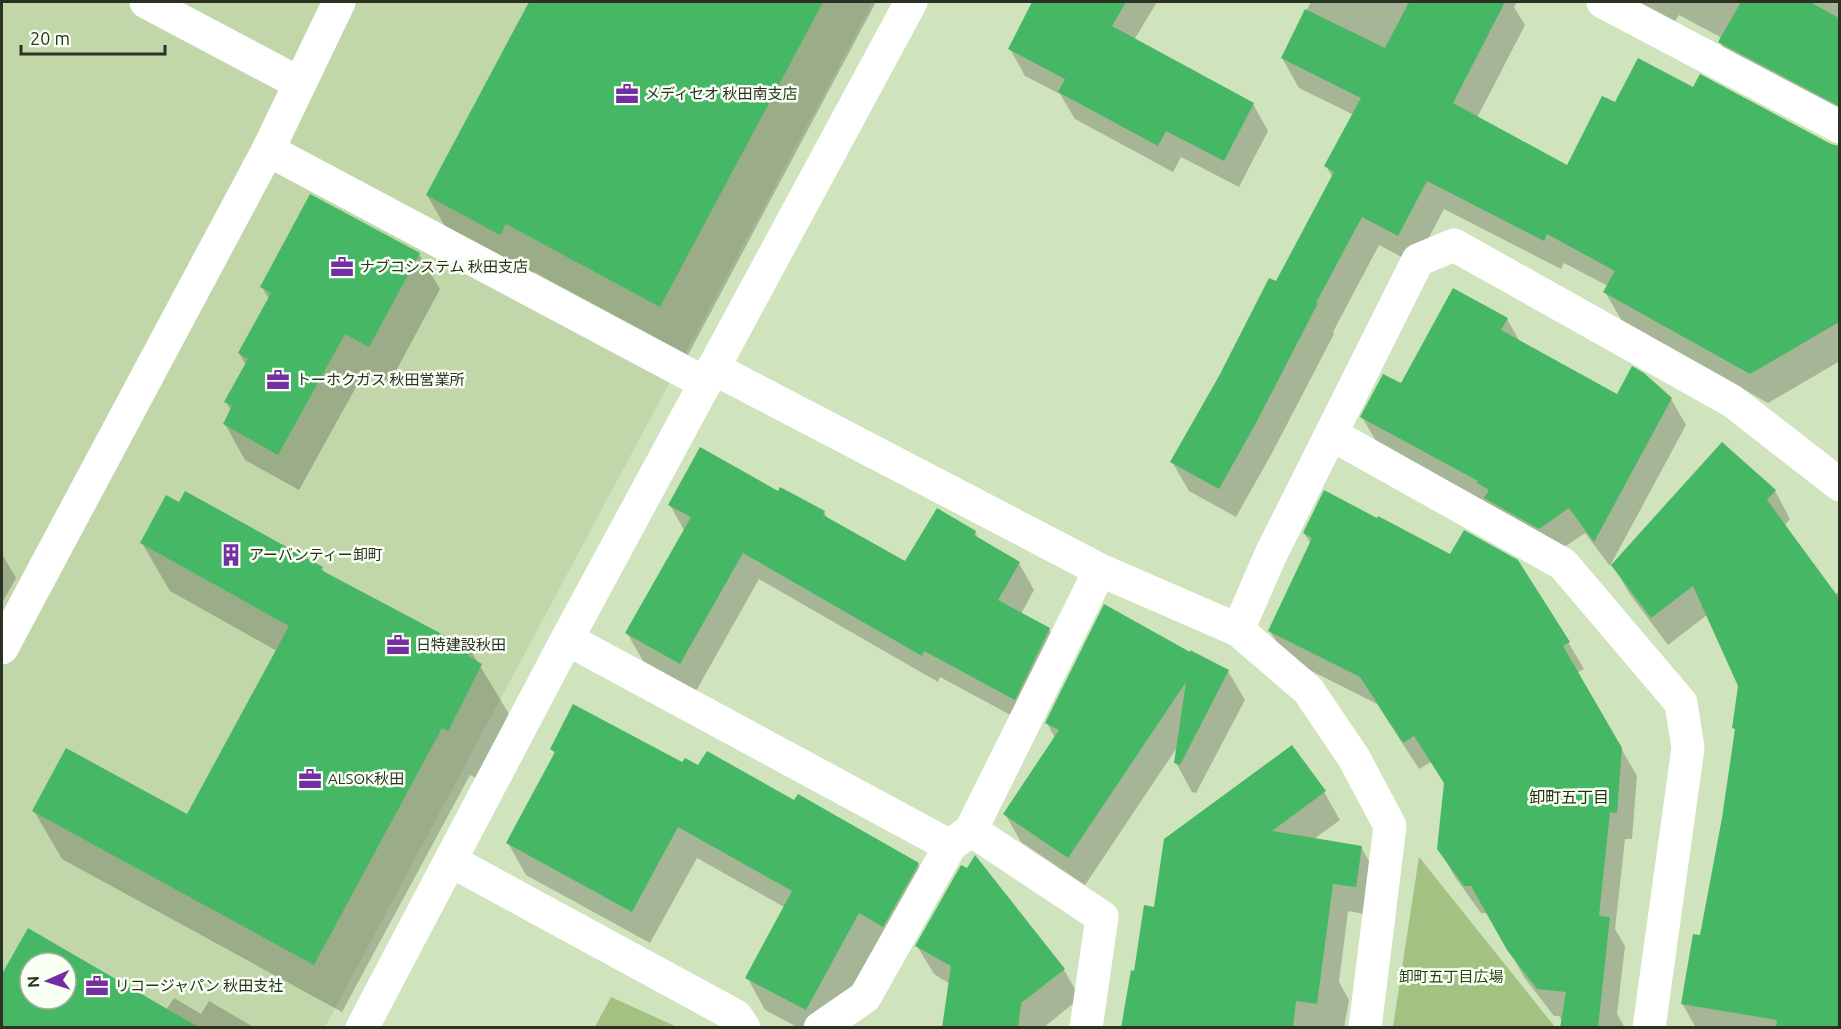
<svg xmlns="http://www.w3.org/2000/svg" width="1841" height="1029" viewBox="0 0 1841 1029" font-family="Ubuntu,'Noto Sans JP',sans-serif">
  <rect width="100%" height="100%" fill="#cfe3bc"/>
  <path fill="#c1d7aa" fill-rule="evenodd" d="M2 2H873L325 1027 2 1028ZM30 963H66V999H30Z"/>
  <g fill="#a3c281">
    <polygon points="1419,857 1555,1027 1393,1027"/>
    <polygon points="611,997 677,1027 595,1027"/>
  </g>
  <g fill="#0003" fill-rule="evenodd">
    <polygon points="531,2 876,2 688,355 534,272 528,282 455,244 427,195"/>
    <polygon points="1064,2 1157,2 1134,40 1253,104 1268,131 1239,187 1181,157 1173,172 1075,119 1060,94 1025,76 1010,49 1053,22"/>
    <polygon points="1311,2 1517,2 1514,7 1525,25 1477,118 1567,167 1615,104 1694,89 1831,145 1840,146 1840,361 1768,403 1622,321 1605,292 1608,286 1564,263 1561,269 1444,209 1415,264 1379,245 1333,332 1334,334 1272,453 1236,517 1189,491 1172,462 1276,284 1333,178 1326,166 1354,115 1299,88 1282,58"/>
    <polygon points="1639,2 1840,2 1840,124 1736,70 1720,42 1722,38 1679,15 1675,21"/>
    <polygon points="419,254 440,289 390,382 366,369 299,490 245,460 225,424 231,411 226,402 246,365 239,353 269,299 262,287"/>
    <polygon points="1507,319 1520,342 1618,396 1671,399 1686,425 1610,566 1585,533 1554,554 1377,443 1362,417 1402,385"/>
    <polygon points="1775,491 1790,519 1784,526 1835,594 1840,591 1840,1028 1696,1028 1682,1003 1702,937 1723,818 1736,732 1734,728 1739,686 1707,615 1668,645 1629,593 1613,565"/>
    <polygon points="779,493 824,512 829,521 906,563 975,532 979,540 1019,563 1034,590 1021,614 1049,629 1065,657 1031,726 940,677 938,682 759,579 696,691 643,661 627,633 684,530 670,505"/>
    <polygon points="1304,533 1568,642 1584,669 1577,673 1637,776 1632,839 1625,839 1615,929 1625,946 1617,1014 1625,1028 1566,1028 1559,1016 1554,1016 1524,977 1488,913 1481,913 1455,877 1439,849 1446,785 1431,762 1419,769 1377,704 1286,658 1270,631 1311,544"/>
    <polygon points="142,543 322,568 325,573 471,651 509,714 476,778 470,775 342,1012 62,859 34,811 188,816 277,651 170,591"/>
    <polygon points="2,554 16,578 2,603"/>
    <polygon points="1191,654 1228,671 1245,700 1196,793 1192,792 1176,763 1178,746 1085,885 1021,842 1005,814 1055,738 1047,723"/>
    <polygon points="552,749 698,767 795,802 918,864 937,896 832,1028 799,1028 765,1010 747,977 784,907 697,858 650,943 526,875 508,843 555,755"/>
    <polygon points="1324,792 1340,820 1314,839 1361,847 1377,875 1371,915 1348,911 1339,982 1349,1000 1344,1028 1123,1028 1135,972 1155,908"/>
    <path d="M28 930 166 1010 174 998 201 1014 209 1001 255 1028H2V1003L13 984ZM30 963H66V999H30Z"/>
    <polygon points="917,946 1064,970 1080,998 1043,1028 944,1028 950,984 934,974"/>
  </g>
  <g fill="#46b865" fill-rule="evenodd">
    <polygon points="529,2 823,2 660,307 506,224 500,235 426,195"/>
    <polygon points="1032,2 1126,2 1112,26 1254,103 1224,161 1166,131 1158,146 1058,92 1065,79 1008,49"/>
    <polygon points="1409,2 1505,2 1453,103 1567,165 1602,96 1615,102 1638,58 1693,87 1700,74 1831,144 1839,146 1839,322 1750,374 1603,292 1615,271 1547,234 1544,241 1427,181 1398,236 1362,217 1316,303 1318,303 1256,423 1219,489 1170,462 1219,376 1269,278 1276,281 1334,172 1324,166 1361,98 1281,58 1305,9 1385,48"/>
    <polygon points="1741,2 1810,2 1839,18 1839,106 1718,42"/>
    <polygon points="310,194 420,253 369,347 345,334 278,455 223,424 232,406 224,402 248,359 238,353 271,293 260,287"/>
    <polygon points="1453,288 1508,318 1501,330 1617,394 1632,366 1644,373 1672,398 1594,542 1569,508 1539,529 1484,498 1489,490 1477,483 1478,481 1360,417 1383,374 1401,383"/>
    <polygon points="1722,442 1776,490 1767,500 1839,598 1839,1028 1776,1028 1777,1020 1681,1004 1693,934 1700,935 1722,818 1735,729 1732,728 1738,686 1693,586 1651,618 1611,565"/>
    <polygon points="700,447 778,491 780,487 825,511 823,515 905,561 937,508 976,531 974,535 1020,562 998,600 1050,628 1015,700 924,651 922,656 743,553 680,664 625,633 691,517 668,505"/>
    <polygon points="1324,490 1377,518 1378,516 1450,554 1464,530 1518,560 1570,642 1563,646 1622,748 1617,813 1610,812 1599,916 1610,917 1598,1028 1560,1028 1566,992 1537,989 1507,950 1471,886 1464,886 1437,849 1444,783 1414,736 1403,743 1360,677 1268,631 1312,538 1303,533"/>
    <polygon points="185,491 323,567 321,570 472,650 468,656 482,664 448,731 442,728 314,965 32,811 66,748 187,814 289,626 140,543 166,495 179,502"/>
    <polygon points="1104,604 1190,652 1190,650 1229,670 1180,765 1174,763 1186,682 1068,858 1003,814 1059,730 1045,723"/>
    <polygon points="573,704 682,762 685,758 698,765 707,751 794,800 798,794 919,863 883,927 859,913 806,1010 745,978 792,891 678,827 632,912 506,843 555,752 550,749"/>
    <polygon points="1292,745 1326,791 1272,831 1362,846 1356,887 1333,884 1317,1004 1296,1001 1293,1028 1121,1028 1131,970 1134,971 1144,905 1154,907 1164,839"/>
    <polygon points="975,855 1065,969 1021,1003 1018,1028 942,1028 951,966 915,946 961,865 967,868"/>
    <path d="M28 928 200 1028H2V974ZM30 963H66V999H30Z"/>
  </g>
  <g fill="none" stroke-linecap="round" stroke-linejoin="round">
    <g stroke="#fff" stroke-width="33">
      <polyline points="146,2 299,83"/>
      <polyline points="1603,2 1840,127"/>
      <polyline points="268,150 705,383"/>
      <polyline points="713,368 1100,570 1238,630 1308,690 1354,758 1390,826 1365,1028"/>
      <polyline points="1331,434 1563,564 1681,703 1688,748 1649,1028"/>
      <polyline points="1238,630 1271,554 1418,260 1454,245 1732,401 1840,485"/>
      <polyline points="567,639 950,846"/>
      <polyline points="2,648 268,150 339,2"/>
      <polyline points="971,830 1102,917 1086,1028"/>
      <polyline points="451,861 736,1016 744,1028"/>
      <polyline points="362,1028 567,639 911,2"/>
      <polyline points="820,1028 865,997 950,846 971,830 1100,570"/>
    </g>
  </g>
  <defs>
    <g id="office-bare" transform="scale(1.8)"><path d="M-6-3h4V-5.5h4V-3h4V5H-6ZM-1-4.5V-3h2v-1.5ZM-6 0V1H6V0Z" fill="#752ea1" stroke="#f8fff3" stroke-width="2.5" paint-order="stroke"/></g>
    <g id="building-bare" transform="scale(1.8)"><path d="M-4-6H4V6H1V3H-1V6H-4ZM-2.5-4.3h1.7v1.8h-1.7ZM.8-4.3h1.7v1.8H.8ZM-2.5-1h1.7V.8h-1.7ZM.8-1h1.7V.8H.8Z" fill="#752ea1" stroke="#f8fff3" stroke-width="2.5" paint-order="stroke"/></g>
  </defs>
  <g fill-rule="evenodd">
    <use href="#office-bare" x="627" y="94"/>
    <use href="#office-bare" x="342" y="267"/>
    <use href="#office-bare" x="278" y="380"/>
    <use href="#building-bare" x="231" y="555"/>
    <use href="#office-bare" x="398" y="645"/>
    <use href="#office-bare" x="310" y="779"/>
    <use href="#office-bare" x="97" y="986"/>
  </g>
  <g text-anchor="middle" stroke-width="5" stroke-linejoin="round" paint-order="stroke">
    <g font-size="15" fill="#2b3223" stroke="#f8fff3" text-anchor="start">
      <text x="645" y="99">メディセオ 秋田南支店</text>
      <text x="360" y="272">ナブコシステム 秋田支店</text>
      <text x="296" y="385">トーホクガス 秋田営業所</text>
      <text x="249" y="560">アーバンティー卸町</text>
      <text x="416" y="650">日特建設秋田</text>
      <text x="328" y="784">ALSOK秋田</text>
      <text x="115" y="991">リコージャパン 秋田支社</text>
    </g>
    <g font-size="15" fill="#2c4011" stroke="#f8fff3">
      <text x="1451" y="982">卸町五丁目広場</text>
    </g>
    <g font-size="16" fill="#243212" stroke="#f8fff3">
      <text x="1569" y="803">卸町五丁目</text>
    </g>
  </g>
  <rect width="1841" height="1029" fill="none" stroke="#2b3223" stroke-width="6"/>
  <g transform="translate(48 981) rotate(267)"><circle r="28" fill="#f8fff3" stroke="#a6ada0" stroke-width="1.5"/>
  <path d="M0-4.5L10 22L0 15L-10 22Z" fill="#752ea1"/>
  <text y="-9" font-size="16" font-weight="bold" text-anchor="middle" fill="#2b3223">N</text>
  </g>
  <path d="M21 45v9h144v-9" fill="none" stroke="#2b3223" stroke-width="3"/>
  <text x="30" y="45" font-size="18" fill="#2b3223" stroke="#f8fff3" stroke-width="4.5" paint-order="stroke">20 m</text>
</svg>
